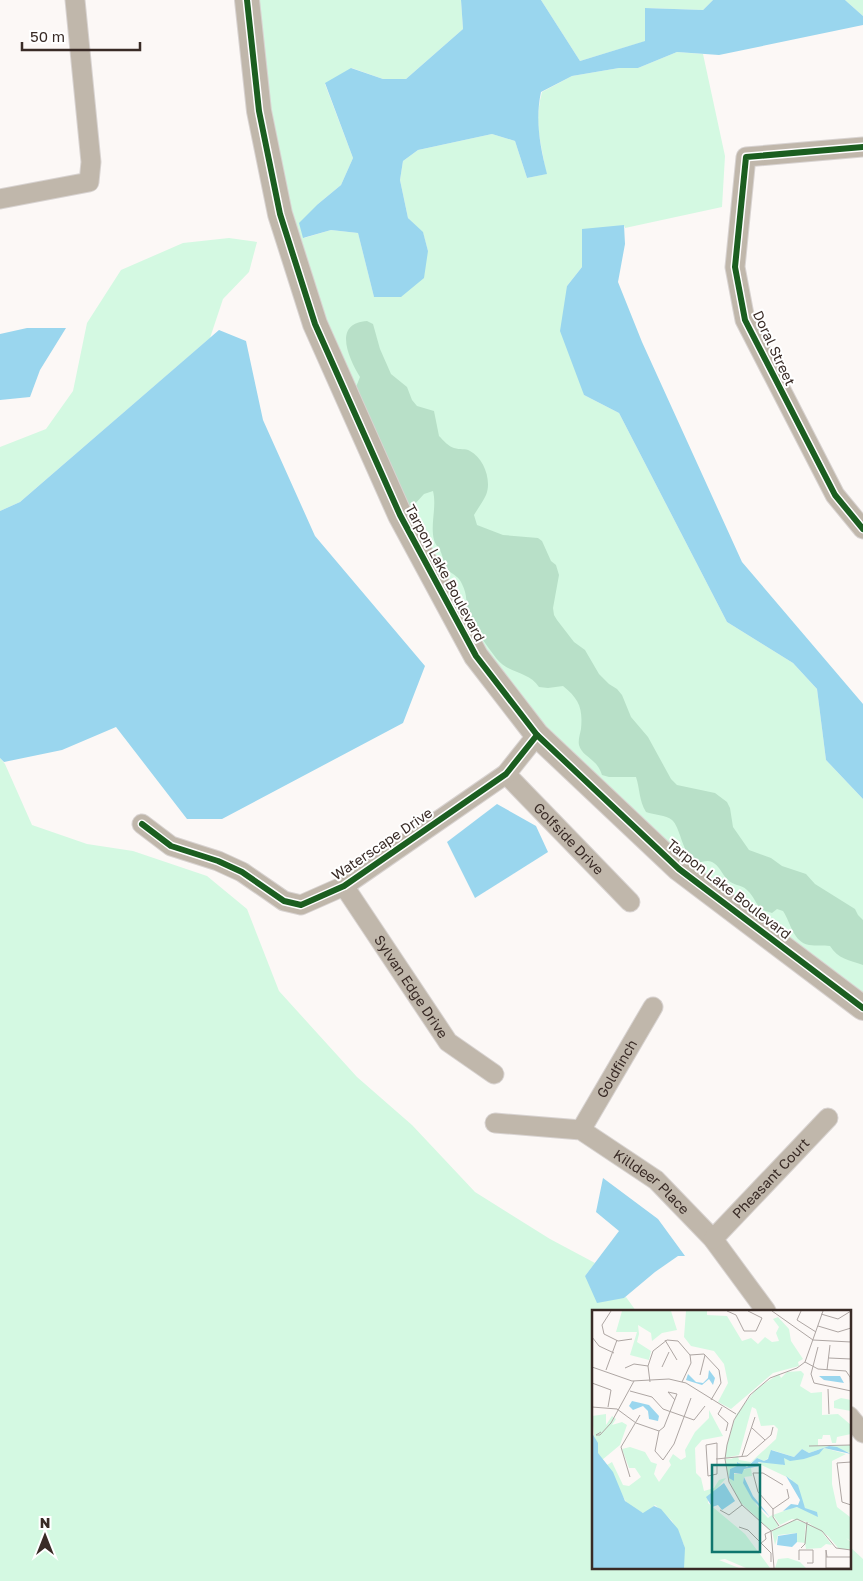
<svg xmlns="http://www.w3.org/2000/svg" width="863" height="1581" viewBox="0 0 863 1581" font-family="'Golos Text',sans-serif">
  <rect width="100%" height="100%" fill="#fcf8f6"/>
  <g fill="#d4f9e2">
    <path d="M255 0H461L463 29 406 79H383L352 68 325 84 353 158 341 185 318 204 304 238 331 230 358 233 374 297 428 251 423 233 408 218 400 180 403 161 418 150 492 134 515 141 527 178 546 174C542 143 533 125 542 92L572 76 619 68H638L677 52 703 54 725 156 722 207 625 228V226L582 267 567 286 584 395 619 413 727 622 793 663 817 689 826 760 863 799V997L684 862 539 725 482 651 407 511 322 320 288 211 267 109Z"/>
    <polygon points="541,0 713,0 703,10 645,8 646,41 580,61"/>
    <polygon points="845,0 863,0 863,16"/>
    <polygon points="229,238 257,242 249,272 223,299 210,338 20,502 0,511 0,447 46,429 73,391 87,323 121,270 183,243"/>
    <polygon points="0,758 5,764 32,825 87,844 133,851 207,876 247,909 279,991 357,1077 412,1125 475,1192 550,1239 595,1263 585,1276 624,1298 626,1297 636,1311 593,1311 593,1567 849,1567 849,1546 863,1559 863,1581 0,1581"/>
  </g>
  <path fill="#b8e0c8" d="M367 321 373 324 380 349 391 374 407 387 412 400 417 406 434 411 439 436C443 440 449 447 454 448 460 450 465 448 470 451 484 458 492 481 486 495 483 502 478 508 474 515L477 525 503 535 538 538 542 541 551 561 556 565 559 575 553 608 554 615 557 620 574 642 585 650 599 674 609 684 617 689 622 695 631 717 648 737 671 779 677 785 715 793 727 802 730 808 733 827 749 850 771 858 782 866 806 874 815 884 855 909 858 915 863 920V965C849 960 838 959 830 946 823 945 816 946 809 945 793 942 791 923 783 911L777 909 772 913C754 909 758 900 747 890 741 884 733 886 727 879 722 874 719 865 712 862 706 859 700 864 693 862 682 850 680 827 672 820 666 815 654 815 646 812 639 801 640 789 636 777H609L602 775C597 758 582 757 579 745 578 740 580 734 581 729 583 708 579 699 563 686L548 688 539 687C529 671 508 674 496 658 486 644 474 630 469 613 465 602 468 596 462 584 459 577 454 575 449 571 444 566 443 556 440 550 438 547 435 544 434 540 430 524 437 507 433 491L424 494 414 505H407L380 440 375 435 354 392 360 377C349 359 332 323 367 321Z"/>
  <g fill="#9ad6ee">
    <path d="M461 0H541L580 61 645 41V8L703 10 713 0H845L863 16V25L719 55 677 52 638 68H619L572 76 541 92C535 120 540 146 547 174L527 178 515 141 492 134 418 150 403 161 400 180 408 218 423 232 428 251 424 278 401 297H374L358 233 331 230 303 238 299 223 318 204 341 185 353 158 325 83 351 68 383 79H406L463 29Z"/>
    <polygon points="624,225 625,244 618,282 642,342 742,562 863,704 863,799 826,760 817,689 793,663 727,622 619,413 584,395 560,331 567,286 582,267 582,229"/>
    <polygon points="27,328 66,328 40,370 30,397 0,400 0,334"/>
    <polygon points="219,330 246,341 263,420 315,536 425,666 403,723 222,819 187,819 116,727 62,750 4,762 0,758 0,511 20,502"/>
    <polygon points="497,804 536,826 548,852 475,898 447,842"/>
    <polygon points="603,1178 658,1219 685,1256 678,1256 655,1272 624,1298 597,1303 585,1276 619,1231 596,1212"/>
  </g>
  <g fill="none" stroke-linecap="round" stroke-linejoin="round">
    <g stroke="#d8d3d1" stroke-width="21">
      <g id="minor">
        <polyline points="863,147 746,157 735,267 745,320 835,495 863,529"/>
        <polyline points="0,199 89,182 91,162 75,0"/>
        <path id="s1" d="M506 774 630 902"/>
        <polyline points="142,824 171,846 218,861 242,872 284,901 301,905 344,886 506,774 537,735"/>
        <path id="s2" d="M344 886 448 1042 494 1074"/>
        <path id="s3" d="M495 1123 581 1130 656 1180 713 1239 766 1311"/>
        <path id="s4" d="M581 1130 653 1007"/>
        <path id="s5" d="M713 1239 828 1118"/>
        <polyline points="849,1416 863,1433"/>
      </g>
    </g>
    <g stroke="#d8d3d1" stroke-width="26">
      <polyline id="tertiary" points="247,0 259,111 280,214 315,324 400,515 476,656 537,735 679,869 863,1008"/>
    </g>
    <use href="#minor" stroke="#c0b7ab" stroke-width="19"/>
    <use href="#tertiary" stroke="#c0b7ab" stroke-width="24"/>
    <g stroke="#fff" stroke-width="9">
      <g id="cycleway">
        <polyline points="247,0 259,111 280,214 315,324 400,515 476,656 537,735 679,869 863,1008"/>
        <polyline points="863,147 746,157 735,267 745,320 835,495 863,529"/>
        <polyline points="142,824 171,846 218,861 242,872 284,901 301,905 344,886 506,774 537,735"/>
      </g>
    </g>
    <use href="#cycleway" stroke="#1b5e20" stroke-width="6"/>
  </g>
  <g text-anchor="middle" stroke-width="4" stroke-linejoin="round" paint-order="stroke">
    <g font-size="14" fill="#392b26" stroke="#fff">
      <text transform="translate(774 348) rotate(65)" y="5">Doral Street</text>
      <text transform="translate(445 573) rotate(62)" y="5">Tarpon Lake Boulevard</text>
      <text dy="5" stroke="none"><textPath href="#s1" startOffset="90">Golfside Drive</textPath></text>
      <text transform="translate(382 844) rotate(-34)" y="5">Waterscape Drive</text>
      <text transform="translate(729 889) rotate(38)" y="5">Tarpon Lake Boulevard</text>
      <text dy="5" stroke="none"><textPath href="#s2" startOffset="121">Sylvan Edge Drive</textPath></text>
      <text dy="5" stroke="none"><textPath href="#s4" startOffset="71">Goldfinch</textPath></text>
      <text dy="5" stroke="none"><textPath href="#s5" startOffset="84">Pheasant Court</textPath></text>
      <text dy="5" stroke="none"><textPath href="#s3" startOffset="174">Killdeer Place</textPath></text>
    </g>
  </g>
  <g transform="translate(592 1310)">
    <rect width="259" height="259" fill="#fcf8f6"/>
    <path d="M30 1H79L85 20 70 23 60 31 59 23 46 15 47 24 45 32 59 41 57 50 38 45 45 22H24ZM94 1H115V5L135 6 150 31 159 28 166 34 173 27 180 32 187 31 184 23 187 17 181 9 186 7 197 19 199 31 211 49 206 52 207 56 181 63 139 99 126 92 136 73 132 54 122 41 99 36 92 27ZM209 61 212 64 208 76 219 83 230 82V105L246 104 259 115V124L245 127 244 133H240L238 125H231L230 129H226V136H217L259 135V143L237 136 217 143 210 139 202 147 180 140 178 147 172 151 165 148 152 158 146 152V156L138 159 137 167 142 171V164H150V160L159 158 160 166 152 167 151 173 166 197 176 208 180 205 187 216 179 221 147 191 138 172 135 161 133 149H139L146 146 147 150 159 152 184 129 186 119 182 115 169 116 164 99 160 97 147 145 133 148 135 135 144 105 164 79 187 64 189 68 195 62ZM249 88 259 90V101L242 98V91ZM117 100 131 126 110 130 103 138 104 163 109 168 112 181 122 178 127 170 134 168 116 189V193L153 224 178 258H154L133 249 127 250 147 258H92V235L80 211 63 195 53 204 36 195 19 167V159L16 161 5 154 0 106 14 104V115L20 106 24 109 20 115 30 112 35 115 28 135 10 150 15 155 20 152 31 175 37 176 49 167 43 158H37L30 139 38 137 53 142 59 152 65 154 62 164 67 172 79 155 77 151 81 144 89 150 94 147 93 140 103 122 117 108ZM232 138 254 144 240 151V174L245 197 258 207 259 231 254 228 259 232V239H247L236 226 215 212 200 209 188 215 181 205 200 198 207 197 227 206 213 198 199 169 165 153 185 151 191 155 192 148 212 149ZM203 210 214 213 212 232 215 213 229 221 240 235 234 234 229 238 214 239 213 233 205 232V223L186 225 183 235 180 221ZM196 248 208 252 214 258H183L186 249Z" fill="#d4f9e2"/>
    <path d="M117 60 123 68 121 75 117 69 110 75 94 70 96 64 104 72 111 73 116 68ZM227 66H248L252 73 232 70ZM40 91 57 95 67 106 66 111 57 109 56 101 51 96 41 100 37 96ZM0 123 6 133V143L21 162 33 191 51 203 62 196 69 199 86 219 93 238 92 258H0ZM237 136 245 137 259 144 232 138 227 144 212 149 198 151 192 148 193 155 166 152 168 156 152 159 150 164 142 163V171L137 168 138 159 145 156V152L155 157 165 148 172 151 176 149 179 140 202 147 210 139 217 143ZM194 166 206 175 213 198 225 202 226 207 205 197 191 201 199 194 206 195 208 190ZM152 167 161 186 178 207 160 189 151 173ZM132 173 143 191 130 200 126 195 120 197 114 187ZM205 223V232L200 237 185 235 186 226Z" fill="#9ad6ee"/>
    <path fill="none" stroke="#aea6a3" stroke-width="1" d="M19 1 10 15 12 24 26 31 40 29M135 1 144 5 152 21H164L170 8 156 1M180 1 221 30 259 32M209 1 205 10 224 22M229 4 246 9 259 1M226 16 246 22 259 18M0 27 7 36 22 43M73 30 85 50M226 37 219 64 222 73 259 81M98 45 112 44 127 60 129 73 119 90M237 48 259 49M213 52 226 59 254 61 258 67 259 81M0 57 40 71 77 69 94 73 144 104M70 57 77 42M33 58 42 54 56 56M14 60 25 30M235 60 238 35M108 65 113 45M58 72 56 56 61 41 75 30 86 31 98 45 99 53 90 72M0 73 19 80 16 97M236 79 237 104M38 81 60 87 71 99 102 110 113 96M0 97 25 99 44 113 67 121 72 117 85 84 76 82 83 90M130 97 126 104 136 113 134 121M160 118 173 130M67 121 63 141 71 150 82 134 99 88M9 122 4 125H8L19 113 42 71M125 133V164L116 166 114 135ZM217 136 259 135M150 146 163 107M124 149 155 146 179 125 181 117M259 152 245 153 250 192 259 195M259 163V184M38 167 29 137 48 105M181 199 166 182 161 163H171L191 175M128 200 137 205 150 195M187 216 181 207V199L197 188 195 179M147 217 156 220 179 243V252M168 234 174 229 173 224 205 209 230 221 244 238 259 240M209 238 213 234 215 212M234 247H259M235 247 234 240V258H259M207 250V240H221V253H215M182 258 179 221 150 195 137 172 133 149 135 135 142 110 158 85 178 68 205 58 213 52 231 1"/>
    <path fill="#0f766e" fill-opacity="0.15" stroke="#0f766e" stroke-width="2.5" d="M120 155H168V242H120Z"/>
    <rect width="259" height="259" fill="none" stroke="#392b26" stroke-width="2.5"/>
  </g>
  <g transform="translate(45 1536)" stroke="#ffffff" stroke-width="4" paint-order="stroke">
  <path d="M0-4L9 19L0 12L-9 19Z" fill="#392b26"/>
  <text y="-8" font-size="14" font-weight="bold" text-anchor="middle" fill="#392b26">N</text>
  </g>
  <path d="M22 42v8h118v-8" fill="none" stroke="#392b26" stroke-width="2.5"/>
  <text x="30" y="42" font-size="15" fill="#392b26" stroke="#ffffff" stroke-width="4" paint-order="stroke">50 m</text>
</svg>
